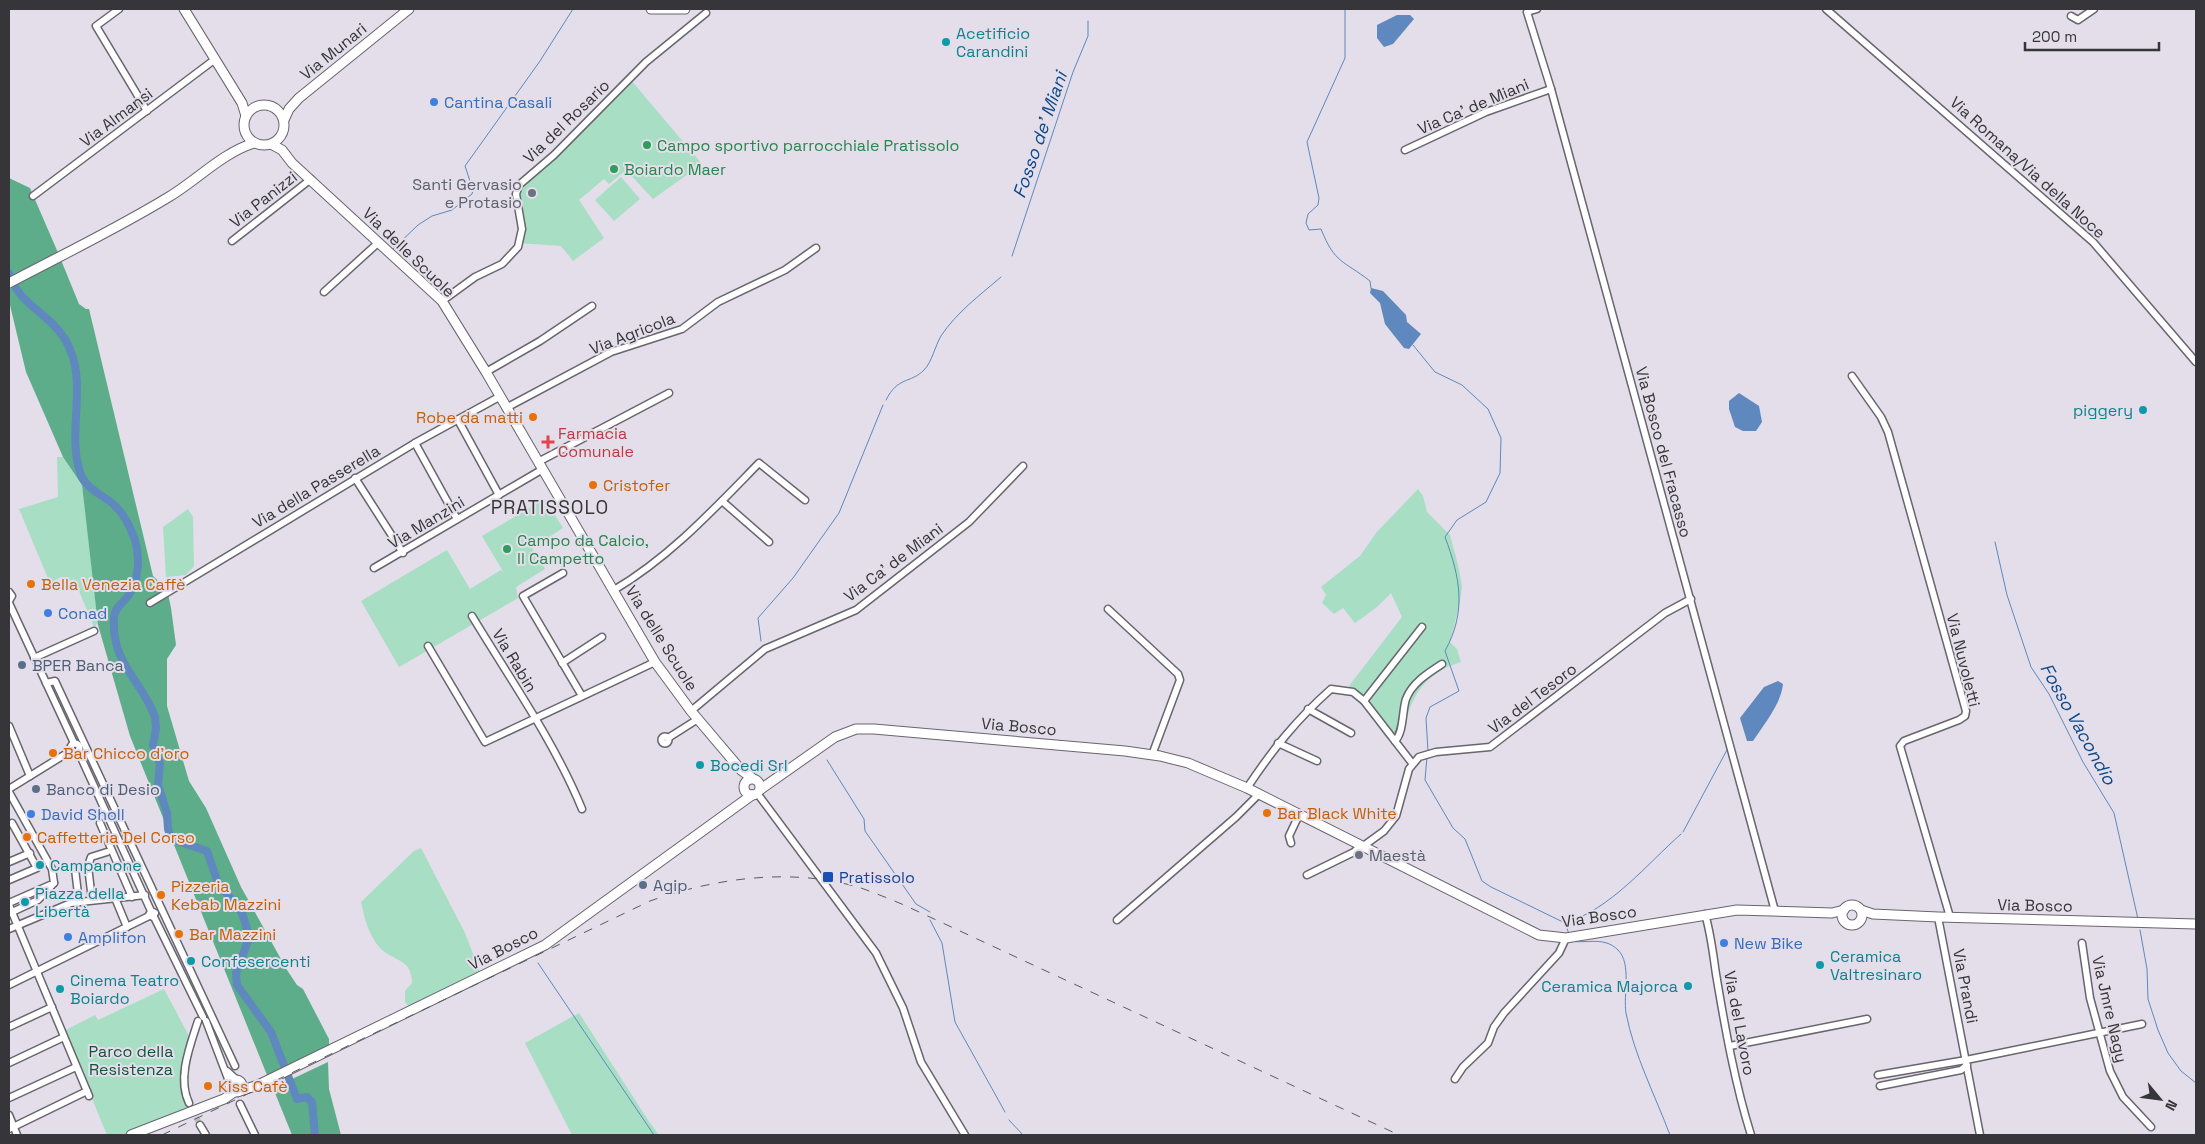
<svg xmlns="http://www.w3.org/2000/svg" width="2205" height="1144" viewBox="0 0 2205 1144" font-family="'Space Grotesk',sans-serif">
  <rect width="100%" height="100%" fill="#e3dee9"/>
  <g fill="#a7dec4">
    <polygon points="630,79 702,164 653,199 626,170 609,184 604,179 579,200 604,238 573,261 561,246 519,243 518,194 522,180 567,141"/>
    <polygon points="621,177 640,199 614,221 595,200"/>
    <polygon points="57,457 63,457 82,485 98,623 94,627 74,579 65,583 61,577 50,583 19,509 58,497"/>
    <path d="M1418 489 1423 496 1427 512 1450 535 1458 565 1462 586 1460 602 1450 642 1457 649 1461 662C1426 673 1411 694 1404 730L1387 739 1349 686 1402 617 1391 593 1377 607 1355 623 1343 608 1334 614 1322 603 1326 595 1321 587 1360 556 1376 533Z"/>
    <polygon points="545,499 563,528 532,548 545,569 516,587 518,598 399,667 361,601 447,550 470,589 501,570 504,573 482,536"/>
    <polygon points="188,509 193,517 194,566 186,575 166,577 163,527"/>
    <path d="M421 848 465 933 480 972 410 1008 405 1002V991L412 983C412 958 394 962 380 948 369 936 364 917 361 902L414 851Z"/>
    <path d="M164 989 190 1038C182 1062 175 1085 187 1108L123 1135H107L64 1031 95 1015 98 1020Z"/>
    <polygon points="579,1013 648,1120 659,1135 572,1135 525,1043"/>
  </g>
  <g fill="#5dad8b">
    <polygon points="9,178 30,188 59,255 9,280"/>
    <polygon points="61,260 79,304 86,309 89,309 153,576 167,589 171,608 176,645 167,659 167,706 189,781 206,808 241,887 287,970 297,985 303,989 329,1039 329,1047 267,1075 130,736 98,625 82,485 63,457 26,372 9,301 9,289"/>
    <polygon points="328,1062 329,1089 341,1135 292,1135 273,1088"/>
  </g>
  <g fill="#5e88be">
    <polygon points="1397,15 1410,15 1414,19 1393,44 1384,47 1377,38 1377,25"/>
    <polygon points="1371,288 1383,291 1406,315 1407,322 1421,334 1409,349 1404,348 1385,324 1380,303 1370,293"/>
    <polygon points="1739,393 1759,406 1762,422 1756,431 1743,431 1735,427 1729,409 1729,401"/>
    <path d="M1778 681 1783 684C1781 704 1764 724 1753 741H1747L1740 718 1764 687Z"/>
  </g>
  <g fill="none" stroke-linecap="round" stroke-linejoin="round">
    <g stroke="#5e88be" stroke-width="1">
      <path d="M1345 9V58L1307 142 1319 198 1318 205 1308 214 1306 223 1309 230 1321 229C1335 264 1343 260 1370 281L1371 288"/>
      <polyline points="392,250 418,225 432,216 452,210 472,194 473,190 465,166 540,61 573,9"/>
      <polyline points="1012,256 1073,72 1088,36 1088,21"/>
      <path d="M1413 345 1435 372 1462 385 1488 409 1501 438 1500 473 1486 502 1457 520 1445 537C1460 577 1467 611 1445 651L1459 691 1430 707 1426 718 1428 751"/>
      <path d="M886 400C898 376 910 384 924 370 932 362 935 346 941 336 956 313 980 295 1001 277"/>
      <polyline points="1995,542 2007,595 2031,667 2049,694 2083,762 2114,813 2138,919"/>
      <polyline points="761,641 758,618 793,578 839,513 883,405"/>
      <polyline points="1427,757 1425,780 1453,828 1465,839 1482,881 1491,887 1565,923"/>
      <polyline points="827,760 864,819 865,831 916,904 930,912"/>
      <polyline points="1683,832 1728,748"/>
      <polyline points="930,920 942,943 955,1022 1005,1112"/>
      <polyline points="2140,930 2147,969 2148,999 2158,1030 2168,1053 2181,1071 2196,1083"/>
      <path d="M1569 934 1565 923C1611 909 1646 865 1681 834"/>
      <path d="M1571 941C1587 944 1604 936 1618 950 1632 964 1623 995 1626 1013 1634 1055 1655 1095 1670 1135"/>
      <polyline points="538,963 654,1135"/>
      <polyline points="1009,1120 1023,1135"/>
    </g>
    <path stroke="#5e88be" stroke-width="8" d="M9 273C18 305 50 313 66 341 90 383 65 432 81 475 86 488 102 495 112 503 123 512 129 524 134 537 140 555 140 580 128 596 123 603 115 607 114 617 111 664 141 679 155 717L156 728 153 745 160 764 158 785 167 813 168 829 170 835 180 842 207 851 218 883 242 913 247 929 248 941 236 973 237 985 271 1032 297 1099 307 1097 312 1102 315 1135"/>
    <polyline stroke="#c0bcc6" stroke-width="6" stroke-dasharray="6 3" stroke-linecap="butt" points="192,1109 200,1125"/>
    <g stroke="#68656e" stroke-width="9">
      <g id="minor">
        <polyline points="119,9 96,26 147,111"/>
        <polyline points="1537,9 1527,12 1551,89 1775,911"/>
        <polyline points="1826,9 2093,242 2196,362"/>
        <polyline points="2071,16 2078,20 2094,9"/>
        <polyline points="1405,150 1486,112 1551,89"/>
        <polyline points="33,196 214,60"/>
        <polyline points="232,241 311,179"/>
        <polyline points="324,292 379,242"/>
        <polyline points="442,301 475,277 502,264 518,247 522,229 516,194 519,185 554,155 646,62 706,13"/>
        <polyline points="486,372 540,341 592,306"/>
        <polyline points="1852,376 1881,417 1888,432 1966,711 1965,716 1959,720 1904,741 1900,746 1950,917"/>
        <polyline points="506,408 611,352 682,329 718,302 785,270 816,248"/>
        <polyline points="458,420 499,495"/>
        <polyline points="415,443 457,519"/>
        <polyline points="538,462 669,393"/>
        <polyline points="355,478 403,553"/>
        <polyline points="722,501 769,542"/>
        <polyline points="374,568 543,469"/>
        <polyline points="563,573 523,596 582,696"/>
        <path d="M614 590C670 557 714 509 759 463L805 500"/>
        <polyline points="9,592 12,596 9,601"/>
        <polyline points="9,603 74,743"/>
        <polyline points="150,603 415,443 499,397"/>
        <polyline points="1108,609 1178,674 1180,680 1152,755"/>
        <path d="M472 616C510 679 554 741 582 809"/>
        <polyline points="428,646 485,742 655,662"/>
        <polyline points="34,658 94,631"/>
        <polyline points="562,663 602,637"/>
        <polyline points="46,683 55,681 235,1066"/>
        <polyline points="1364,701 1422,627"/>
        <polyline points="1308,709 1351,733"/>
        <polyline points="691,711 765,649 856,610 969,522 1023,466"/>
        <polyline points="9,726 30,776"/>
        <circle cx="665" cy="740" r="3.5"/>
        <polyline points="668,738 698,719"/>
        <path d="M1395 741C1404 732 1402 711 1406 699 1412 683 1428 673 1442 664"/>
        <polyline points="1278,743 1317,761"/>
        <circle cx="75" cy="748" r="4.5"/>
        <polyline points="78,751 151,911 155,913 153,917 149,915 151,911"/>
        <path d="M1247 788C1273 749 1296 720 1331 689L1353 692 1364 701 1412 763"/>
        <polyline points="9,789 72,750"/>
        <polyline points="9,792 52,869 54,883"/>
        <polyline points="757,793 876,953 903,1008 921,1062 965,1135"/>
        <polyline points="100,823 132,897"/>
        <polyline points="1291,843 1289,836 1299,815"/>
        <polyline points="1362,847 1384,831 1396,816 1409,769 1419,757 1436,752 1490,747 1665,613 1691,599"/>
        <polyline points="9,862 30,853"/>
        <polyline points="88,866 91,857 107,852"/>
        <polyline points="1307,875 1354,852 1360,846"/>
        <polyline points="9,880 37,868 12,823"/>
        <polyline points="115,898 127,927"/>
        <polyline points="79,902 75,869 88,866 92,900"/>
        <polyline points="9,903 50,885"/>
        <polyline points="9,905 89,1096"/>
        <polyline points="10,913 38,900 54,883"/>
        <path d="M1705 914C1711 934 1713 954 1716 974 1725 1028 1735 1084 1751 1135"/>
        <polyline points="154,917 203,1017"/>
        <polyline points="1938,917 1980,1135"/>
        <polyline points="1117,920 1236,817 1259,794"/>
        <polyline points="9,929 71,903 145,895"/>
        <polyline points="2082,943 2090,998 2110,1071 2123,1097 2151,1127"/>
        <polyline points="9,985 149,916"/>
        <polyline points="206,1021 230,1084"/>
        <polyline points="9,1027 52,1007"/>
        <polyline points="1730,1046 1867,1019"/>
        <polyline points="9,1063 64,1037"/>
        <polyline points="227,1071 237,1080"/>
        <polyline points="1878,1075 1966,1060 2142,1024"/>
        <polyline points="1455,1079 1463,1067 1488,1043 1494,1027 1504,1013 1559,953 1566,938"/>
        <polyline points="1880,1086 1961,1070 1967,1065"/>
        <polyline points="9,1098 76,1067"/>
        <path d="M189 1103C177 1078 190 1046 198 1021"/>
        <polyline points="240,1104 255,1135"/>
        <polyline points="9,1115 17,1135"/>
        <polyline points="200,1125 206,1135"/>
        <polyline points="9,1129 87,1091"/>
      </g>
    </g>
    <g stroke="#68656e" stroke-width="11">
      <g id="major">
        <polyline points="184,9 242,103 246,116"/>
        <polyline points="651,9 685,9"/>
        <circle cx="264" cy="125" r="20"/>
        <polyline points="284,120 289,109 299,98 409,9"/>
        <polyline points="271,144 282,150 292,163 442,301 486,372 655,662 691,711 741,770 752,778"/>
        <path d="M9 283C62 255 116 229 167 198 196 181 222 153 254 143"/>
        <circle cx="752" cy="787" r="8"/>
        <polyline points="761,789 835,737 856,729 874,729 1125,751 1160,756 1188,763 1247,788 1539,935 1566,938 1737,910 1832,913 1844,910"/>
        <circle cx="1852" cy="915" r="10"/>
        <polyline points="1861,910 1873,914 1938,917 2196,924"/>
        <circle cx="236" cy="1086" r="6"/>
        <polyline points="240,1091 258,1085 545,945 752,795"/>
        <polyline points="131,1135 224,1099 234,1092"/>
      </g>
    </g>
    <use href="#minor" stroke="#fff" stroke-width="6"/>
    <use href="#major" stroke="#fff" stroke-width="9"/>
    <path stroke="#5c5a60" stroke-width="1" stroke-dasharray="9 9" stroke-linecap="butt" d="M162 1135 650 901C715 878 793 867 861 888 875 893 890 899 904 905L1399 1135"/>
  </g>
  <g fill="#0f9aa8" stroke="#e3dee9" stroke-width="2">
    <circle cx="946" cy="42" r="5"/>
    <circle cx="2143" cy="410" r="5"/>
    <circle cx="700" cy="765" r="5"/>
    <circle cx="40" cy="865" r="5"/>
    <circle cx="25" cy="902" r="5"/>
    <circle cx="191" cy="961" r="5"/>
    <circle cx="1820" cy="965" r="5"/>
    <circle cx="1688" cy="986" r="5"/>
    <circle cx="60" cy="989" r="5"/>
  </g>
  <g fill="#3f7fe0" stroke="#e3dee9" stroke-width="2">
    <circle cx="434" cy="102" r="5"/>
    <circle cx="48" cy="613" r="5"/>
    <circle cx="31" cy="814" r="5"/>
    <circle cx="68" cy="937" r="5"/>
    <circle cx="1724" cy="943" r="5"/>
  </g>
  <g fill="#2e9e5b" stroke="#e3dee9" stroke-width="2">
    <circle cx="647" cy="145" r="5"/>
    <circle cx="614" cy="169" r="5"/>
    <circle cx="507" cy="549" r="5"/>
  </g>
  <g fill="#6b7280" stroke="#e3dee9" stroke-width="2">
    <circle cx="532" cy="193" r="5"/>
    <circle cx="1359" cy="855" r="5"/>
  </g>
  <g fill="#e8710a" stroke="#e3dee9" stroke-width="2">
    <circle cx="533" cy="417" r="5"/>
    <circle cx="593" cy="485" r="5"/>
    <circle cx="31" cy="584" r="5"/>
    <circle cx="53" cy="753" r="5"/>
    <circle cx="1267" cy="813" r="5"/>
    <circle cx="27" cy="837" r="5"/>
    <circle cx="161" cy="895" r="5"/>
    <circle cx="179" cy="934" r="5"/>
    <circle cx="208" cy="1086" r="5"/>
  </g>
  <path fill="#e0444e" stroke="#e3dee9" stroke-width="2" d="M545.5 434.5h5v5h5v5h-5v5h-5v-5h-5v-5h5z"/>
  <g fill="#5c6f8a" stroke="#e3dee9" stroke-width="2">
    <circle cx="22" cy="665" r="5"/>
    <circle cx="36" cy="789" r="5"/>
    <circle cx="643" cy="885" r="5"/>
  </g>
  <rect fill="#1a4fb4" stroke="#e3dee9" stroke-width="2" x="822" y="871" width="12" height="12" rx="2.5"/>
  <g text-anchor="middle" stroke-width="4" stroke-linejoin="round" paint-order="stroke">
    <g font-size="16" fill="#0d838f" stroke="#e3dee9" text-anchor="start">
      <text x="956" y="39">Acetificio<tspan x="956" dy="18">Carandini</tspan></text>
      <text x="2133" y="416" text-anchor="end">piggery</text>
      <text x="710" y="771">Bocedi Srl</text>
      <text x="50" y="871">Campanone</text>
      <text x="35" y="899">Piazza della<tspan x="35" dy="18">Libertà</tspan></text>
      <text x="1830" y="962">Ceramica<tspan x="1830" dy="18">Valtresinaro</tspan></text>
      <text x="201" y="967">Confesercenti</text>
      <text x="70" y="986">Cinema Teatro<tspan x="70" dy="18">Boiardo</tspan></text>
      <text x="1678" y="992" text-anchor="end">Ceramica Majorca</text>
    </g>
    <g font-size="16" fill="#363539" stroke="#e3dee9">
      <text transform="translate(333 51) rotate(-39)" y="6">Via Munari</text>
      <text transform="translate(1473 106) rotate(-23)" y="6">Via Ca' de Miani</text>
      <text transform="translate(116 117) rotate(-37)" y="6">Via Almansi</text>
      <text transform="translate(566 121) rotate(-44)" y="6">Via del Rosario</text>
      <text transform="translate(2028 167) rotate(42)" y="6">Via Romana/Via della Noce</text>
      <text transform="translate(263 199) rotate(-38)" y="6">Via Panizzi</text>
      <text transform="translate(409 252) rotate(44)" y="6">Via delle Scuole</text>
      <text transform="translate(632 333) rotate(-21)" y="6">Via Agricola</text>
      <text transform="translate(1664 452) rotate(75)" y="6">Via Bosco del Fracasso</text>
      <text transform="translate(316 486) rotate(-31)" y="6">Via della Passerella</text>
      <text transform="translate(426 522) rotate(-31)" y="6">Via Manzini</text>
      <text transform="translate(893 562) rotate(-37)" y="6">Via Ca' de Miani</text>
      <text transform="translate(662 638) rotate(58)" y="6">Via delle Scuole</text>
      <text transform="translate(515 660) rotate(59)" y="6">Via Rabin</text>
      <text transform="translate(1964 660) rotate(76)" y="6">Via Nuvoletti</text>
      <text transform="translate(1532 698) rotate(-37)" y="6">Via del Tesoro</text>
      <text transform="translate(1019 726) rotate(5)" y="6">Via Bosco</text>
      <text transform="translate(2035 905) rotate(1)" y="6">Via Bosco</text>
      <text transform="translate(1599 916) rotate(-8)" y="6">Via Bosco</text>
      <text transform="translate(503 948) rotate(-27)" y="6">Via Bosco</text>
      <text transform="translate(1966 986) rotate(79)" y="6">Via Prandi</text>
      <text transform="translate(2110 1009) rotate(77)" y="6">Via Jmre Nagy</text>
      <text transform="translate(1740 1023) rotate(79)" y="6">Via del Lavoro</text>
    </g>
    <g font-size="16" fill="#366cbe" stroke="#e3dee9" text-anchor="start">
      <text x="444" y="108">Cantina Casali</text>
      <text x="58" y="619">Conad</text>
      <text x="41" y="820">David Sholl</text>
      <text x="78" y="943">Amplifon</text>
      <text x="1734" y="949">New Bike</text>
    </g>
    <g font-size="16" fill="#27864d" stroke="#e3dee9" text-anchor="start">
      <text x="657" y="151">Campo sportivo parrocchiale Pratissolo</text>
      <text x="624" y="175">Boiardo Maer</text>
      <text x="517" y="546">Campo da Calcio,<tspan x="517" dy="18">Il Campetto</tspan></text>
    </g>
    <g font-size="16" fill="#5b616d" stroke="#e3dee9" text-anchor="end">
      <text x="522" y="190">Santi Gervasio<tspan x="522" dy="18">e Protasio</tspan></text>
      <text x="1369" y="861" text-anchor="start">Maestà</text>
    </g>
    <g font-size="16" fill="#c56008" stroke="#e3dee9" text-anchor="start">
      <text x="523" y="423" text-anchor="end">Robe da matti</text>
      <text x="603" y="491">Cristofer</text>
      <text x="41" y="590">Bella Venezia Caffè</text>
      <text x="63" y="759">Bar Chicco d'oro</text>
      <text x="1277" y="819">Bar Black White</text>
      <text x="37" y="843">Caffetteria Del Corso</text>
      <text x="171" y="892">Pizzeria<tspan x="171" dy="18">Kebab Mazzini</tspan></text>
      <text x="189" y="940">Bar Mazzini</text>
      <text x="218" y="1092">Kiss Cafè</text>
    </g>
    <g font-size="16" fill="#be3a42" stroke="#e3dee9" text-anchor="start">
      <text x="558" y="439">Farmacia<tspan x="558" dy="18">Comunale</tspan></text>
    </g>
    <g font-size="16" fill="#4e5e75" stroke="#e3dee9" text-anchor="start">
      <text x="32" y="671">BPER Banca</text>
      <text x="46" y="795">Banco di Desio</text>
      <text x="653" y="891">Agip</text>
    </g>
    <g font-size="16" fill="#164399" stroke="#e3dee9" text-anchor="start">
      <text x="839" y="883">Pratissolo</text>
    </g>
    <g font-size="16" fill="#12523b" stroke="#e3dee9">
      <text x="131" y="1057">Parco della<tspan x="131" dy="18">Resistenza</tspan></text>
    </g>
    <g font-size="18" font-style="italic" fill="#0c488b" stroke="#e3dee9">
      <text transform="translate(1040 135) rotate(-71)" y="6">Fosso de' Miani</text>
      <text transform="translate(2078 724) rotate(61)" y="6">Fosso Vacondio</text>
    </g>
    <g font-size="19" letter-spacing="1" fill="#363539" stroke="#e3dee9">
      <text x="550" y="514">PRATISSOLO</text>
    </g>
  </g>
  <rect width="2205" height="1144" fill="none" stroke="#363539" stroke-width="20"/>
  <g transform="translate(2160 1099) rotate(119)" stroke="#e3dee9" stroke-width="4" paint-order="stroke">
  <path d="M0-4L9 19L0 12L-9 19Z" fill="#363539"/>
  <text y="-8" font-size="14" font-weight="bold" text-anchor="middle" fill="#363539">N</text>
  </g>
  <path d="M2025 42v8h134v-8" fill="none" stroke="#363539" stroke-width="2.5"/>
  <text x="2032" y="42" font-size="15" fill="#363539" stroke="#e3dee9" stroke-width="4" paint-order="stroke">200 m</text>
</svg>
